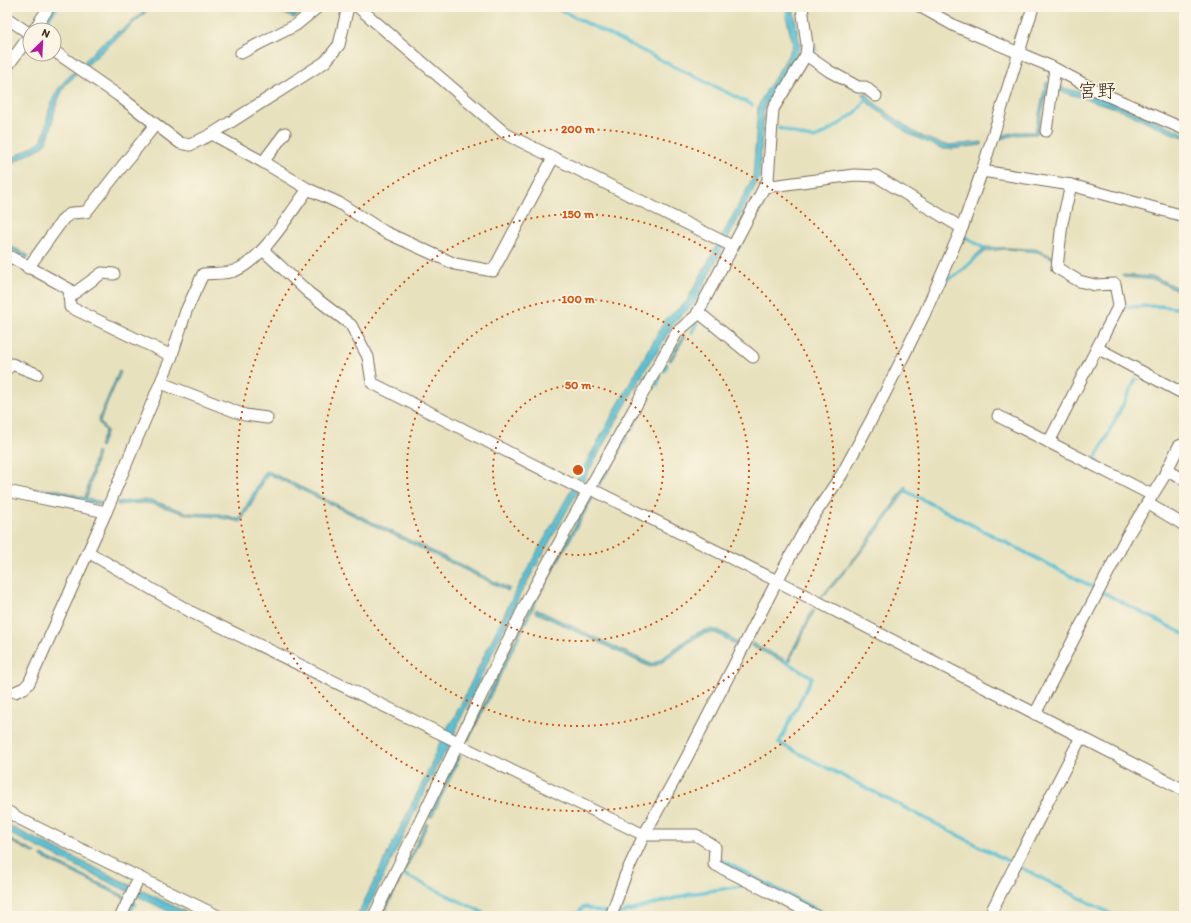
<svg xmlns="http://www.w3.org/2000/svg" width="1191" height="923" viewBox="0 0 1191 923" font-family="Itim,'Klee One',sans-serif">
  <rect width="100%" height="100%" fill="#fcf5e5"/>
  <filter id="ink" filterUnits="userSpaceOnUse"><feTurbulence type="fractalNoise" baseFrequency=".025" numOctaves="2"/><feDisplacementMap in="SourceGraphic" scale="8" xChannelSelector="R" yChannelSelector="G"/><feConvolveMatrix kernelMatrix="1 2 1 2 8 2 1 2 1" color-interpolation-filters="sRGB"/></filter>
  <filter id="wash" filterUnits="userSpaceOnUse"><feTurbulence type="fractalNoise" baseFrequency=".012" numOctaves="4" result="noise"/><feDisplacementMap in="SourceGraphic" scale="16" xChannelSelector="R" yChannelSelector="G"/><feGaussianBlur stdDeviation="0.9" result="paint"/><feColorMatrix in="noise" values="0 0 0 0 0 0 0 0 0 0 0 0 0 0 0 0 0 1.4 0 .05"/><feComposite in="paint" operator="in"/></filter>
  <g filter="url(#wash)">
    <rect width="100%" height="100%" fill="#e7e1bd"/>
    <g fill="#58c1d5" stroke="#4a767a">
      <polygon points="144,7 148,7 145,13 86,66 83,63 99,46 117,32 122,30 142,13"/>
      <polygon points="269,7 277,7 295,15 305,7 310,7 294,18"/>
      <path d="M786 7H793L800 46 798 52 764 107 759 179 693 305 674 322 656 354 651 359 521 593 460 720 450 746 441 758 364 916H357L430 767C437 750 442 733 454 718L516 590 645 356 648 349 651 346 665 320 687 301 753 178 758 107 762 98 785 61 793 45 787 20Z"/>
      <path d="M74 72 77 74 65 85 56 105 50 133 44 146 16 161 7 168V162C15 155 38 145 41 140 45 135 46 126 47 119 52 97 57 87 74 72Z"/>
      <polygon points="1046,82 1049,83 1037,134 1016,135 1000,139 999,136 1016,132 1035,132"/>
      <polygon points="1061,87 1110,101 1184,133 1184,137 1171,133 1119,109 1059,91"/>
      <polygon points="867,93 872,101 911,130 921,136 942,144 949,145 982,142 982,145 951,149 943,149 920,139 909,134 869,104 862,94"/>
      <polygon points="7,244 29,256 26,258 7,247"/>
      <polygon points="978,244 984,247 1035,249 1055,257 1054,259 1037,252 1006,249 987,251 977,257 975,256 983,249 977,245"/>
      <polygon points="1122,275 1155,277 1184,291 1184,293 1155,280 1123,277"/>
      <polygon points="683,336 685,337 671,361 669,360"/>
      <polygon points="119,371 121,372 101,418 100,422 107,431 101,447 99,446 105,431 98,422 99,418"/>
      <polygon points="649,396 650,397 631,432 629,430"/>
      <polygon points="625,437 628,438 600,485 598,484"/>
      <polygon points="96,452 98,453 87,499 103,502 102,505 87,502 61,493 34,492 7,486 7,483 34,489 60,490 85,498"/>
      <polygon points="267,471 270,472 510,589 508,591 271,475 267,476 241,522 216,517 189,515 153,504 143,503 117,505 117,502 144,500 153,501 189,513 219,514 239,519 265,472"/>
      <path d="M906 486C906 492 899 500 895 506 873 539 848 569 822 598H820L857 555Z"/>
      <polygon points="591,497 593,498 538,598 469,740 467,739 535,598"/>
      <path d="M536 609 651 664C671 657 695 624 716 630 724 632 731 638 737 643L736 646C729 641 722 635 714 633 695 629 672 663 650 667L535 612Z"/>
      <polygon points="813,609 815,610 788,664 751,646 752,643 787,661"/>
      <polygon points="458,755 461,756 432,817 429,817"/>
      <polygon points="426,823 428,824 383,916 381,916"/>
      <polygon points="7,824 11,827 194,916 178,916 9,833 7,832"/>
      <polygon points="7,838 36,853 35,854 8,840"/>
      <polygon points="42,855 125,896 124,898 41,857"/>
    </g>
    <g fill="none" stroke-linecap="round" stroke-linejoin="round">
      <g stroke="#58c1d5" stroke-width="3.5">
        <polyline points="554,7 752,105"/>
        <polyline points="40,30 57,7"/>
        <polyline points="814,46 816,50"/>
        <polyline points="7,80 11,72"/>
        <path d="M778 128C790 130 801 138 814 138 821 137 849 118 856 112 861 108 864 101 867 96"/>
        <polyline points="964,236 982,247"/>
        <polyline points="738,249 763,203"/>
        <polyline points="946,280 959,273 980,254"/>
        <polyline points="707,308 712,297"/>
        <polyline points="1121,312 1124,307 1159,306 1184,309"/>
        <polyline points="692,332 697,323"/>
        <polyline points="664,371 667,365"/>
        <polyline points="657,385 660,377"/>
        <polyline points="1099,462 1095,460 1136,379"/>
        <polyline points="904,490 1184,634"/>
        <polyline points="784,661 812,677 779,743 1115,916"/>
        <polyline points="721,860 829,916"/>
        <polyline points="403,874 478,910 486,916"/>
        <polyline points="128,916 134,904 136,904"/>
        <polyline points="576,916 582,908 586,907 596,911 618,914 690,894 741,886 742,883"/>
      </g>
    </g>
  </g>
  <g filter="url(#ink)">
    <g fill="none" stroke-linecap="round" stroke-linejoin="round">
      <g stroke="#776a56" stroke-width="13">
        <g id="minor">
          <polyline points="358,7 506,134 732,246"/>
          <polyline points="921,7 955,26 1052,67 1097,91 1184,129"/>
          <polyline points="7,18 30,34"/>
          <polyline points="34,30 49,7"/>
          <polyline points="54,51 119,96 180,143 190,145 212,134 325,62 339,45 348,7"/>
          <polyline points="241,53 296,25 318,7"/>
          <polyline points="806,55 829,71 858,87 865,87 876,96"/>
          <polyline points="7,67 30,35"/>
          <polyline points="1046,131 1055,69"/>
          <polyline points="212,134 263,162 308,189 339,203 385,232 455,264 493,271 553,158"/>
          <polyline points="263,162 285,133"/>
          <polyline points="982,171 1071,185 1184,216"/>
          <polyline points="764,187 854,175 876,176 962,228"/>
          <polyline points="263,250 309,293 351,325 368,357 372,383 587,492"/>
          <polyline points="7,255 69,289 70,307 172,356"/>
          <polyline points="28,268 64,218 72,213 86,212 155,125"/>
          <polyline points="69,297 102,273 114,274"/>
          <polyline points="698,312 753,357"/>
          <polyline points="1097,348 1184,394"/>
          <polyline points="7,369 12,364 37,374"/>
          <polyline points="161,383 234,411 245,415 267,418"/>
          <polyline points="998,416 1152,495"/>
          <polyline points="1049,442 1119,305 1115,284 1095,285 1079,281 1057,268 1062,223 1071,185"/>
          <polyline points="1166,471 1184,479"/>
          <polyline points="589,488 777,581 1184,790"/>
          <polyline points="7,491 106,512"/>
          <polyline points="1147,503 1184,525"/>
          <polyline points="88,552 191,612 458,742"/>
          <path d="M15 692 24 688 29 683 106 512 171 358 186 311 203 274C212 273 226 274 234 271 261 262 291 212 308 189"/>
          <polyline points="1035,714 1127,536 1163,478 1179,446 1184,444"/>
          <polyline points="457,744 644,835 696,835 715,847 714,864 816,916"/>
          <polyline points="7,811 20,819 56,837 218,916"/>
          <polyline points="121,916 139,877"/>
          <polyline points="374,916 530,595 677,332 696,316 768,180 773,109 806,55 807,45 802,7"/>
          <polyline points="611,916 625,876 644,835 687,757 777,581 805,529 842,474 876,411 924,315 962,228 982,171 1033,7"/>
          <polyline points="989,916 1081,737"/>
        </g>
      </g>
      <use href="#minor" stroke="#fff" stroke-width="11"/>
    </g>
  </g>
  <g fill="none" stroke="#d7540e" stroke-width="2" stroke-dasharray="2 4">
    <circle cx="578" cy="470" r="85"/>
    <circle cx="578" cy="470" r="171"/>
    <circle cx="578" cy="470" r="256"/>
    <circle cx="578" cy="470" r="341"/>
  </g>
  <g text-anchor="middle" stroke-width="3.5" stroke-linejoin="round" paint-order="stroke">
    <g font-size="19" fill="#3b2a1e" stroke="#fcf5e5">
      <text x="1097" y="97">宮野</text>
    </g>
  </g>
  <circle cx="578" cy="470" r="6" fill="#d7540e" stroke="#fcf5e5" stroke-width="2"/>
  <g font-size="12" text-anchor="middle" font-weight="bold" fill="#d7540e" stroke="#fcf5e5" stroke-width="3.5" stroke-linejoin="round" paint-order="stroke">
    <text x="578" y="133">200 m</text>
    <text x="578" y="218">150 m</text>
    <text x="578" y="303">100 m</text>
    <text x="578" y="389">50 m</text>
  </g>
  <rect width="1191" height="923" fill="none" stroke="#fcf5e5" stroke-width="24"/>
  <g transform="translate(42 42) rotate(24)"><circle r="19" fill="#fcf5e5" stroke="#afa495"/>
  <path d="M0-3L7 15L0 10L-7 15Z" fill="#b5179e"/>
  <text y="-6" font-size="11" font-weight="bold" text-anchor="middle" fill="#3b2a1e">N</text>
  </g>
</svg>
